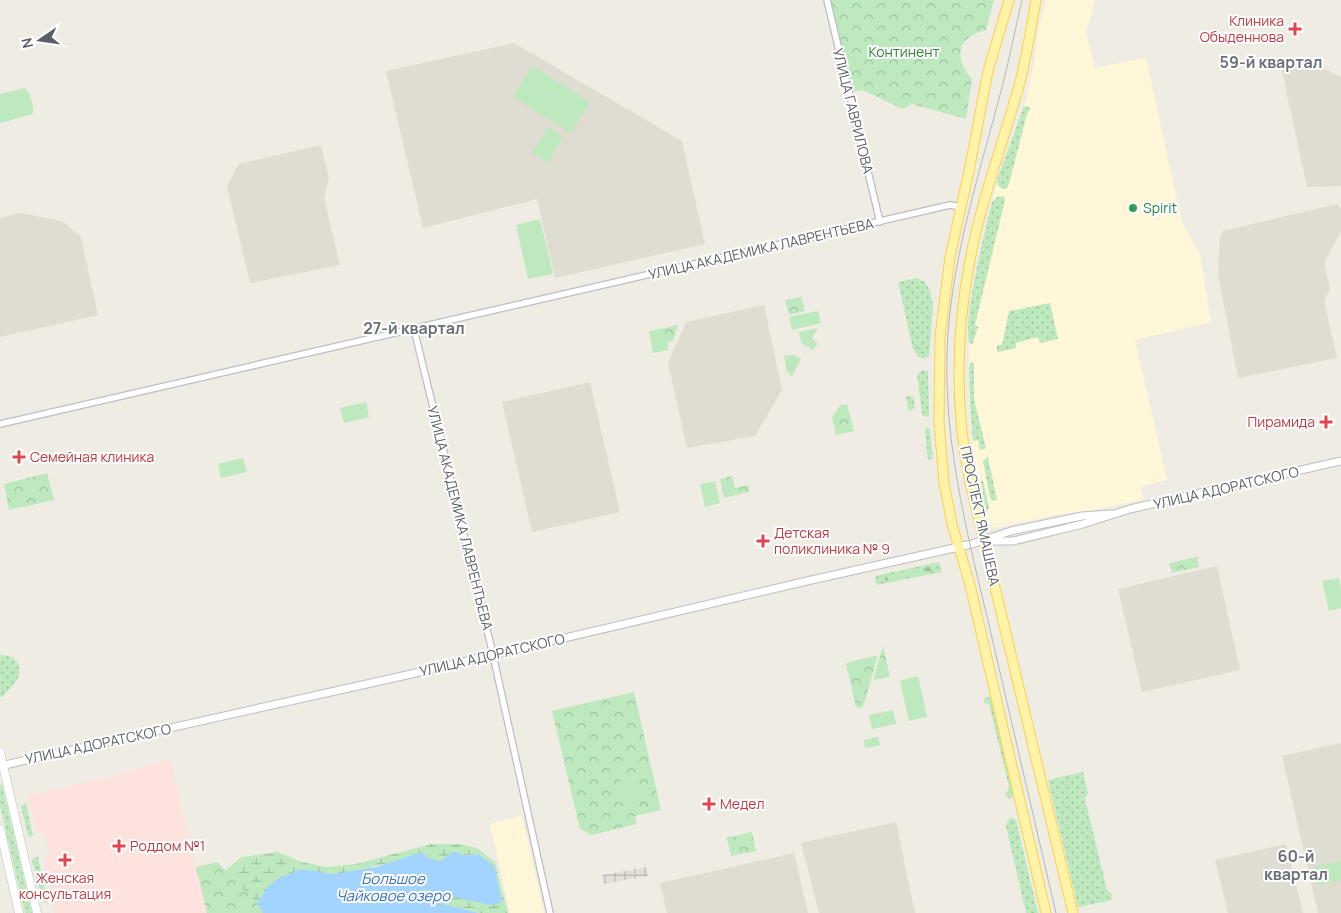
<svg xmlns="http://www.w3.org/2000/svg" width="1341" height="913" viewBox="0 0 1341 913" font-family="Manrope,sans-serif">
  <defs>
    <pattern id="industrial-grid" width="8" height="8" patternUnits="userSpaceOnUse" patternTransform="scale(1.25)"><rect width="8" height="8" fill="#e3e0db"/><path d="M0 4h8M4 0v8" fill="none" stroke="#bbb9b5"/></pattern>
    <pattern id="grass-dots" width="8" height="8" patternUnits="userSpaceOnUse" patternTransform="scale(1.25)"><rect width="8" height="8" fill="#bee9bf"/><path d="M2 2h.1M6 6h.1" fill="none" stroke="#9dc09f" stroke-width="1.8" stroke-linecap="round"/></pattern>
    <pattern id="forest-firs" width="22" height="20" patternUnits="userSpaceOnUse" patternTransform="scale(1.25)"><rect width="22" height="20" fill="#bee9bf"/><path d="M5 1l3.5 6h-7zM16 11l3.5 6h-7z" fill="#9dc09f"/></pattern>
    <pattern id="wetland-marsh" width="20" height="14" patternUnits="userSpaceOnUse" patternTransform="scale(1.25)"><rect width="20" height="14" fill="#bee9bf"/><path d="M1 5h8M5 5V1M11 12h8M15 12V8" fill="none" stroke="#9dc09f"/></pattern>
    <pattern id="park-crowns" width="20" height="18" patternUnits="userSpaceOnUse" patternTransform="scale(1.25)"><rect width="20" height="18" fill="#bee9bf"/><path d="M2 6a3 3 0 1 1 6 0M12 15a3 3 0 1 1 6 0" fill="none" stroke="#9dc09f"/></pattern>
  </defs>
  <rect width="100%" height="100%" fill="#efede3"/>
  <g fill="#fff7d8">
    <polygon points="1046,0 1095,0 1086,32 1095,68 1146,58 1182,223 1200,253 1211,322 1135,340 1167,480 1142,486 1141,487 1143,499 1089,511 1059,514 995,528 991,526 986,515 973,449 969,402 969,330 979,260 997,183 1025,105 1036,53 1036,40"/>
    <polygon points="522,816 544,913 510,913 490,824"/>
  </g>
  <polygon fill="url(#industrial-grid)" points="647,867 648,876 603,884 602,875"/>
  <g fill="#dfdcd2">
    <polygon points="514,43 682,141 705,244 555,278 537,199 423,228 386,71"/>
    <polygon points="1299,57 1341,77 1341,186 1307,187 1280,62"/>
    <polygon points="321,145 329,179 324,198 340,265 250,283 227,186 239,164"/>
    <polygon points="1337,204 1341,209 1341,232 1324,263 1330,289 1324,301 1337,358 1238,378 1218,274 1220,236 1223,231"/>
    <polygon points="20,213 62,221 81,237 98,315 0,337 0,218"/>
    <polygon points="764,305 782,390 755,436 687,448 668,363 686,322"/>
    <polygon points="590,382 620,512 532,532 502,402"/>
    <polygon points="1217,566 1240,670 1142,692 1118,589"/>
    <polygon points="1341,743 1341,913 1318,913 1282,756"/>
    <polygon points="896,822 915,913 819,913 801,843"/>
    <polygon points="1286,844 1303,913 1228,913 1215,860"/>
    <polygon points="794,853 808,913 667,913 660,883"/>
  </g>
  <polygon fill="#fde2de" points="170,759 207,913 55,913 43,859 50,857 44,833 37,834 28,795 106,778"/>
  <g fill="url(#grass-dots)">
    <polygon points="1024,106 1031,108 1027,114 1009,184 1006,189 1003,189 998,186 997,180"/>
    <path d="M1004 196 1005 200 975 325 978 327 973 343 970 344C961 325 986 227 992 202L997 197Z"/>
    <polygon points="917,278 925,282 930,291 933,305 929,356 924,359 918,357 913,349 898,282"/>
    <polygon points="1050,303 1058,339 1040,343 1038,337 1016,343 1016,348 999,352 997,351 997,345 1002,345 1009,311"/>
    <polygon points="972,362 974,365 974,399 986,448 980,450 978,440 973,441 970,406 969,368 970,363"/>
    <polygon points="922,370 928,371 928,374 929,415 926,417 923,416 922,412 917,375"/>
    <polygon points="906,396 911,396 914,399 915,408 909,412"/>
    <polygon points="926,428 930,429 930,432 933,459 928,460 925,431"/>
    <polygon points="988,457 997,500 992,501 990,498 983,461"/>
    <polygon points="981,481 983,481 989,507 986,513"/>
    <polygon points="939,562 942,572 876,585 875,576"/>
    <path d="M0 655C9 656 16 656 19 666 22 679 11 687 3 697L0 696Z"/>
    <polygon points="989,697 991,699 1012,790 1013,797 1010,799 1005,795 1009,787 989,704 984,703 984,698"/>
    <polygon points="1083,772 1088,793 1085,799 1107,890 1111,893 1112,900 1078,907 1048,780"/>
    <polygon points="0,784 2,785 32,913 25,913 0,806"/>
    <polygon points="26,803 33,836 30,837 28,836 21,806"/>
    <polygon points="1010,818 1013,818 1016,820 1038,913 1026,913 1006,826 1006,823"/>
    <polygon points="38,857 48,902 44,903 42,892 39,888 32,860 33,858"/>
  </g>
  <polygon fill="url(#forest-firs)" points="929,567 933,569 930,572 887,581 884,579 886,576"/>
  <path fill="url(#wetland-marsh)" d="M431 844H460L477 848 495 862 508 913H479L416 897 419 889 454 896 478 854 465 856 455 851 440 861C409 853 367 871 335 874 324 875 311 871 300 869L257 903 263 913 225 871 242 857 278 852 302 862 325 867 356 864Z"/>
  <g fill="url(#park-crowns)">
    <path d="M830 0H994L986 30C956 37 954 58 972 79L966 119 912 104 903 109 862 90 851 92Z"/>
    <polygon points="801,297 805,311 789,315 785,300"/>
    <polygon points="678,325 673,341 667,343 664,328"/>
    <polygon points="794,355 801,359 792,376 787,372 784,356"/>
    <polygon points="847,404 854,431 836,435 832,418 840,405"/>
    <polygon points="47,473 54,500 9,510 4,484"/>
    <polygon points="732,476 735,488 748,485 749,492 724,498 720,479"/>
    <polygon points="1197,557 1199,567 1172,573 1169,563"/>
    <polygon points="883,646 890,677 873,680"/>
    <polygon points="878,655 863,707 856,708 846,663"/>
    <polygon points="634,692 661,810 635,816 637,824 591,835 580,829 552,711"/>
    <polygon points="878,737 880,745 865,748 864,740"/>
    <polygon points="752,832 756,851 731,856 727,838"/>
    <polygon points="217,862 257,903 263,913 207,913 196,867"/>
  </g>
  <g fill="#bee9bf">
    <polygon points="532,66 590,102 571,133 513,97"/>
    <path d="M24 88C31 92 34 106 33 114L0 123V94Z"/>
    <polygon points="548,127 563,136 548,162 532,153"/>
    <polygon points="540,219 553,274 528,279 516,225"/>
    <polygon points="818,311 821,323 792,330 789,317"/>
    <polygon points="664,328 669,350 653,353 649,331"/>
    <polygon points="818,328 812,339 818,343 813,350 801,343 799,332"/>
    <polygon points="366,402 369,417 344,423 340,408"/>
    <polygon points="243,458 247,472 221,478 218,464"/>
    <polygon points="715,481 720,503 705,507 700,484"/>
    <polygon points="1339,578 1341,589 1341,608 1329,611 1322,581"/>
    <polygon points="918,676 927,717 909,721 900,681"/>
    <polygon points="893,710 896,724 872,729 869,715"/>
    <polygon points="620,780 639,795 631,806 612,791"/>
    <polygon points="1341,861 1341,880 1318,885 1314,867"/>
  </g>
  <polygon fill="#a3d4ff" points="454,851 465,856 478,854 494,866 502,903 489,905 420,889 416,897 479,913 263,913 257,903 268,887 276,880 300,869 333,874 376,867 422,852 428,858 440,861"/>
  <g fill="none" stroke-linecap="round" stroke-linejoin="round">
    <g stroke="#bbbdc3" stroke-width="8">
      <g id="minor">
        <polyline points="827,0 880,222"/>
        <polyline points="414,329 491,646 550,913"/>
        <polyline points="0,424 950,205 961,207"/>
      </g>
    </g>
    <g stroke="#bbbdc3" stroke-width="9">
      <g id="tertiary">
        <polyline points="990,541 1013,541 1083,524 1130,509 1341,461"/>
        <polyline points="0,766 407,675 807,581 972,544 1011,531 1082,516 1111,514"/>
      </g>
    </g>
    <g stroke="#b9bcc2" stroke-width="9">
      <g id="secondary">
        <polyline points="0,752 37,913"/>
        <polyline points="0,829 19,913"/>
      </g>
    </g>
    <g stroke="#fbd050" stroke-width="11">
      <g id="primary">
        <polyline points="1009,0 988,71 969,171 950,257 940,337 939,422 944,483 952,524 970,585 1046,913"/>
        <path d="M1036 0C1031 27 1027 55 1020 82 1004 141 981 200 970 260 956 333 955 410 970 483L1073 913"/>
      </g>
    </g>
    <use href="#minor" stroke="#fff" stroke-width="5.5"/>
    <use href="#tertiary" stroke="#fff" stroke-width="7"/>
    <use href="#secondary" stroke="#fff" stroke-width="8"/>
    <use href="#primary" stroke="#fff3a8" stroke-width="9"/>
    <path stroke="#b5b6b6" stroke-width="1" d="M1022 0C1015 30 1009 61 1001 91 980 171 954 251 948 334 941 433 966 529 989 625 1011 721 1034 817 1056 913"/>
  </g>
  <g fill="#e0444e" stroke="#fff" stroke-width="2">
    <path d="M1292.5 21.5h5v5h5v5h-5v5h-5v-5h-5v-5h5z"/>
    <path d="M1323.5 414.5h5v5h5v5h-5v5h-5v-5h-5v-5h5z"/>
    <path d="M16.5 449.5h5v5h5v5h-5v5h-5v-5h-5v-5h5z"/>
    <path d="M760.5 533.5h5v5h5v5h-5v5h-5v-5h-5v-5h5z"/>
    <path d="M706.5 796.5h5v5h5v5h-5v5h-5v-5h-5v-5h5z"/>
    <path d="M116.5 838.5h5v5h5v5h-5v5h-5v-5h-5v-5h5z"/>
    <path d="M62.5 852.5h5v5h5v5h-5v5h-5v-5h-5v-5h5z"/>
  </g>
  <circle fill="#2e9e5b" stroke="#fff" stroke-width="2" cx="1133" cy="208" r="5"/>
  <g text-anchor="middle" stroke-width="4" stroke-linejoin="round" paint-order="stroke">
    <g font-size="14" fill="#be3a42" stroke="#fff" text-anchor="start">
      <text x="1284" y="26" text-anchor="end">Клиника<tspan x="1284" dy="16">Обыденнова</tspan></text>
      <text x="1315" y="427" text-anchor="end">Пирамида</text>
      <text x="30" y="462">Семейная клиника</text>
      <text x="774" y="538">Детская<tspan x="774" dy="16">поликлиника № 9</tspan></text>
      <text x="720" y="809">Медел</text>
      <text x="130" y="851">Роддом №1</text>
      <text x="65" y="883" text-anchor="middle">Женская<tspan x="65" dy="16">консультация</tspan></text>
    </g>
    <g font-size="14" fill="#2e8234" stroke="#fff">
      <text x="904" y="57">Континент</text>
    </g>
    <g font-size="14" fill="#5b5f65" stroke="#fff">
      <text transform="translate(853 111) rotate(76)" y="5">УЛИЦА ГАВРИЛОВА</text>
      <text transform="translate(761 249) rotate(-13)" y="5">УЛИЦА АКАДЕМИКА ЛАВРЕНТЬЕВА</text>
      <text transform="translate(1226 488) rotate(-13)" y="5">УЛИЦА АДОРАТСКОГО</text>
      <text transform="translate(980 516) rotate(78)" y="5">ПРОСПЕКТ ЯМАШЕВА</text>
      <text transform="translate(460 518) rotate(76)" y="5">УЛИЦА АКАДЕМИКА ЛАВРЕНТЬЕВА</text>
      <text transform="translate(492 655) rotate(-13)" y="5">УЛИЦА АДОРАТСКОГО</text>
      <text transform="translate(98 744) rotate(-12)" y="5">УЛИЦА АДОРАТСКОГО</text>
    </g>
    <g font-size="14" fill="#27864d" stroke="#fff" text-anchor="start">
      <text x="1143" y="213">Spirit</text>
    </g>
    <g font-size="15" font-style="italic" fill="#3973b9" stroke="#fff">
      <text x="393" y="884">Большое<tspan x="393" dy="17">Чайковое озеро</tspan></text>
    </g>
    <g font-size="16" font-weight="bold" fill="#6c7177" stroke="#fff">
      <text x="1271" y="68">59-й квартал</text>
      <text x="414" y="334">27-й квартал</text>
      <text x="1296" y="862">60-й<tspan x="1296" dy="18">квартал</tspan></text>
    </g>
  </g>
  <g transform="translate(40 40) rotate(257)" stroke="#ffffff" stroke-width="4" paint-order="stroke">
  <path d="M0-4L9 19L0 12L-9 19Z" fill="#5b5f65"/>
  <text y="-8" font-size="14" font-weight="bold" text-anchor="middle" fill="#5b5f65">N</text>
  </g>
</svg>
